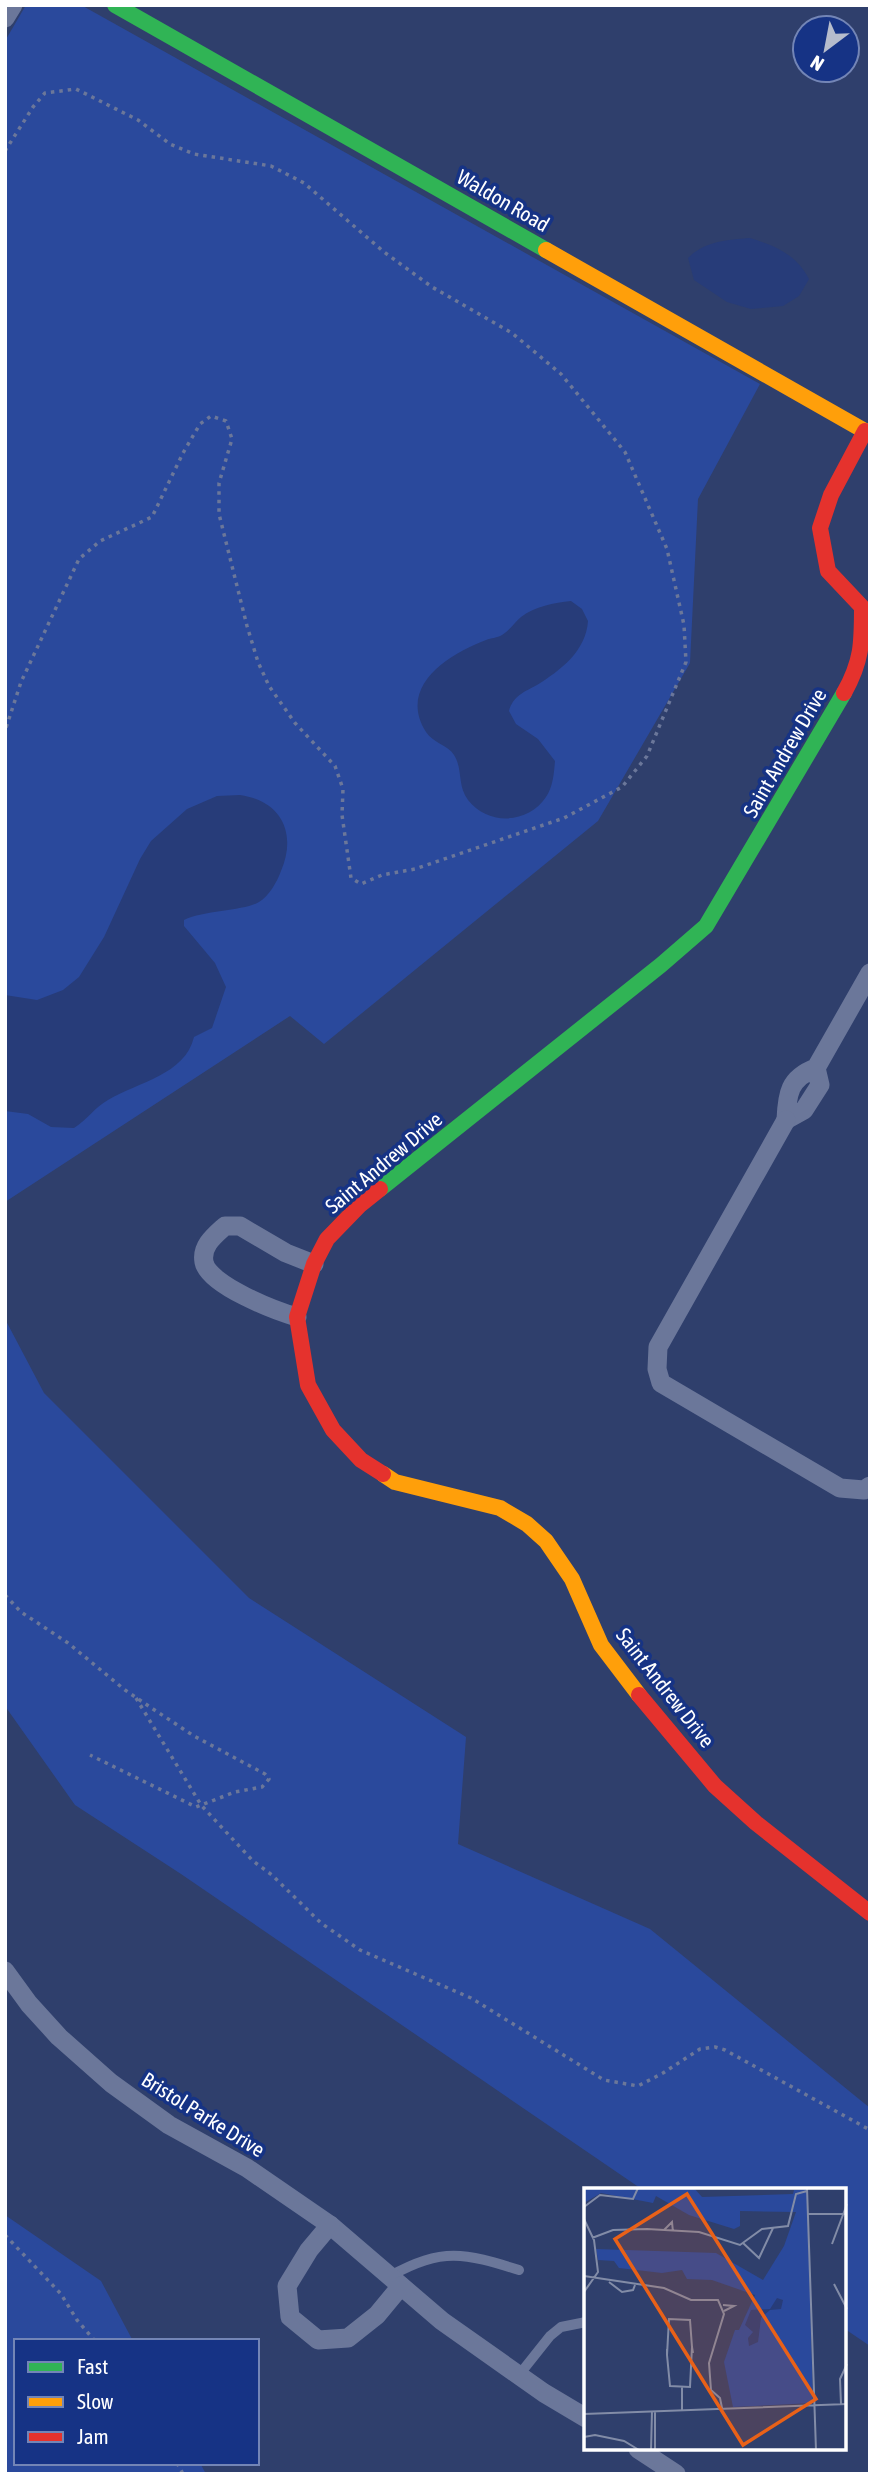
<svg xmlns="http://www.w3.org/2000/svg" width="875" height="2479" viewBox="0 0 875 2479" font-family="'Asap Condensed',sans-serif">
  <rect width="100%" height="100%" fill="#2f3f6c"/>
  <g fill="#2a499c">
    <polygon points="26,5 81,5 760,384 698,499 690,663 598,821 324,1044 290,1016 5,1202 5,41"/>
    <polygon points="5,1319 44,1393 249,1598 466,1737 458,1844 650,1929 870,2108 870,2346 845,2329 845,2190 643,2190 181,1874 75,1805 5,1706"/>
    <polygon points="5,2215 101,2281 133,2341 16,2341 16,2463 200,2463 206,2474 5,2474"/>
  </g>
  <g fill="#273c79">
    <path d="M750 238C775 246 796 254 809 279L799 296 783 306 751 309 727 302 694 280 688 258C705 241 727 240 750 238Z"/>
    <path d="M571 601 582 609 588 621C586 651 561 670 537 685 524 692 513 696 509 711L516 724 538 739 555 761C554 773 553 787 546 797 528 824 488 826 468 800 457 785 463 769 454 755 448 745 433 743 426 732 397 686 449 654 486 640 491 638 497 638 502 635 509 631 514 623 521 617 535 606 554 603 571 601Z"/>
    <path d="M240 795C282 801 297 834 281 871 277 882 269 896 259 902 245 911 205 910 184 920V926L215 963 226 987 212 1028 194 1037C185 1075 138 1082 108 1100 95 1107 87 1120 74 1128L51 1127 28 1114 5 1111V995L37 1000 63 990 79 977 104 937 140 859 151 841 187 809 217 796Z"/>
  </g>
  <g fill="none" stroke-linecap="round" stroke-linejoin="round">
    <g stroke="#6b779a" stroke-width="3.5" stroke-dasharray="3.5 5" stroke-linecap="butt">
      <polyline points="5,151 33,107 45,93 76,89 138,120 170,144 194,154 271,166 304,183 384,252 432,287 512,333 561,374 625,452 667,549 684,625 686,662 647,756 622,787 564,818 415,869 382,875 361,884 351,878 342,815 343,789 335,766 295,723 269,686 258,662 247,626 219,514 219,483 232,439 226,421 211,416 200,424 183,453 152,517 100,541 79,559 21,682 5,731"/>
      <polyline points="5,1595 21,1612 68,1643 125,1690 153,1709 194,1736 265,1774 269,1779 262,1787 235,1792 196,1807 90,1755"/>
      <polyline points="136,1698 201,1805 253,1861 272,1875 321,1923 360,1950 471,1998 604,2080 638,2086 663,2073 700,2049 715,2047 725,2050 870,2130"/>
      <polyline points="5,2235 61,2294 77,2320 95,2341"/>
      <polyline points="177,2463 183,2474"/>
    </g>
    <g stroke="#6b779a" stroke-width="10">
      <path d="M390 2276C443 2247 464 2253 519 2270"/>
      <polyline points="519,2375 550,2336 561,2327 586,2322"/>
    </g>
    <g stroke="#6b779a" stroke-width="19">
      <polyline points="5,18 13,5"/>
      <path d="M816 1068 820 1085 804 1110 786 1120C787 1094 789 1078 816 1068L870 973"/>
      <polyline points="786,1120 658,1347 657,1369 661,1383 840,1488 864,1490 870,1486"/>
      <path d="M297 1317C276 1311 208 1285 204 1262 201 1246 214 1236 225 1226H240L286 1253 314 1264"/>
      <polyline points="5,1971 29,2004 59,2037 111,2083 169,2125 247,2168 330,2225 442,2321 544,2393 586,2418"/>
      <polyline points="330,2225 309,2250 287,2286 290,2317 318,2340 348,2338 377,2315 401,2286"/>
      <polyline points="638,2449 676,2474"/>
    </g>
    <g stroke="#30b455" stroke-width="16">
      <polyline points="115,5 546,250"/>
      <polyline points="380,1189 661,965 706,926 844,693"/>
    </g>
    <g stroke="#ff9f0a" stroke-width="16">
      <polyline points="546,250 870,434"/>
      <polyline points="383,1474 395,1482 500,1508 527,1524 546,1541 572,1579 601,1645 639,1695"/>
    </g>
    <g stroke="#e5322d" stroke-width="16">
      <path d="M844 693C862 661 862 643 862 607L828 571 820 528 831 495 865 431"/>
      <polyline points="380,1189 360,1205 327,1239 314,1264 297,1317 308,1385 333,1430 361,1460 383,1474"/>
      <polyline points="639,1695 715,1786 756,1823 870,1913"/>
    </g>
  </g>
  <g text-anchor="middle" stroke-width="7" stroke-linejoin="round" paint-order="stroke">
    <g font-size="21" fill="#fff" stroke="#163385">
      <text transform="translate(503 201) rotate(30)" y="7">Waldon Road</text>
      <text transform="translate(785 753) rotate(-60)" y="7">Saint Andrew Drive</text>
      <text transform="translate(384 1163) rotate(-40)" y="7">Saint Andrew Drive</text>
      <text transform="translate(665 1688) rotate(52)" y="7">Saint Andrew Drive</text>
      <text transform="translate(203 2115) rotate(32)" y="7">Bristol Parke Drive</text>
    </g>
  </g>
  <g transform="translate(584 2188)">
    <rect width="262" height="262" fill="#2f3f6c"/>
    <path d="M0 0H110L118 9 209 6 210 2 223 1 229 215 149 219 140 174 151 142H155L171 107 128 92 103 91 98 82 78 85 35 80 30 73 14 72 12 61 132 65 179 92 200 58 212 24 156 23V38L150 41 105 27 72 8 69 15 17 5 0 15Z" fill="#2a499c"/>
    <path d="M193 110 199 112 197 121 186 122 177 130 174 154 165 158 164 150 169 144 161 137 167 122 186 121Z" fill="#273c79"/>
    <path fill="none" stroke="#828ca7" stroke-width="2" d="M223 0 232 262M0 19 16 7 49 11 54 0M224 26H262M0 31 10 52 14 84 0 104M80 42 88 34 89 44M8 50 29 42 63 41 115 44 156 57 178 41 204 38 212 6 223 3M159 55 175 70 189 40M248 56 263 16M0 88 80 100 107 112H134L140 126 125 175 127 202 136 210 138 220M25 94 38 104 49 102 51 97M250 96 263 121M139 117 150 118 140 123M0 126V207M83 161V167L85 131 106 132 108 159M83 167 86 198 106 199 108 159 109 165M257 216 256 191 263 176M98 220V199V222M0 226 263 216M0 249 11 247 40 253 55 262M67 262 68 223M71 262V223"/>
    <path fill="#e96118" fill-opacity="0.15" stroke="#e96118" stroke-width="3.5" d="M103 6 232 211 159 257 31 51Z"/>
    <rect width="262" height="262" fill="none" stroke="#fff" stroke-width="3.5"/>
  </g>
  <rect width="875" height="2479" fill="none" stroke="#ffffff" stroke-width="14"/>
  <rect x="14" y="2339" width="245" height="126" fill="#163385" stroke="#7385b6" stroke-width="2"/>
  <rect x="28" y="2362" width="35" height="10" fill="#30b455" stroke="#7385b6" stroke-width="2"/>
  <text x="77" y="2374" font-size="21" fill="#ffffff">Fast</text>
  <rect x="28" y="2397" width="35" height="10" fill="#ff9f0a" stroke="#7385b6" stroke-width="2"/>
  <text x="77" y="2409" font-size="21" fill="#ffffff">Slow</text>
  <rect x="28" y="2432" width="35" height="10" fill="#e5322d" stroke="#7385b6" stroke-width="2"/>
  <text x="77" y="2444" font-size="21" fill="#ffffff">Jam</text>
  <g transform="translate(826 49) rotate(212)"><circle r="33" fill="#163385" stroke="#7385b6" stroke-width="2"/>
  <path d="M0-5L12 26L0 18L-12 26Z" fill="#b6bccc"/>
  <text y="-10" font-size="19" font-weight="bold" text-anchor="middle" fill="#ffffff">N</text>
  </g>
</svg>
